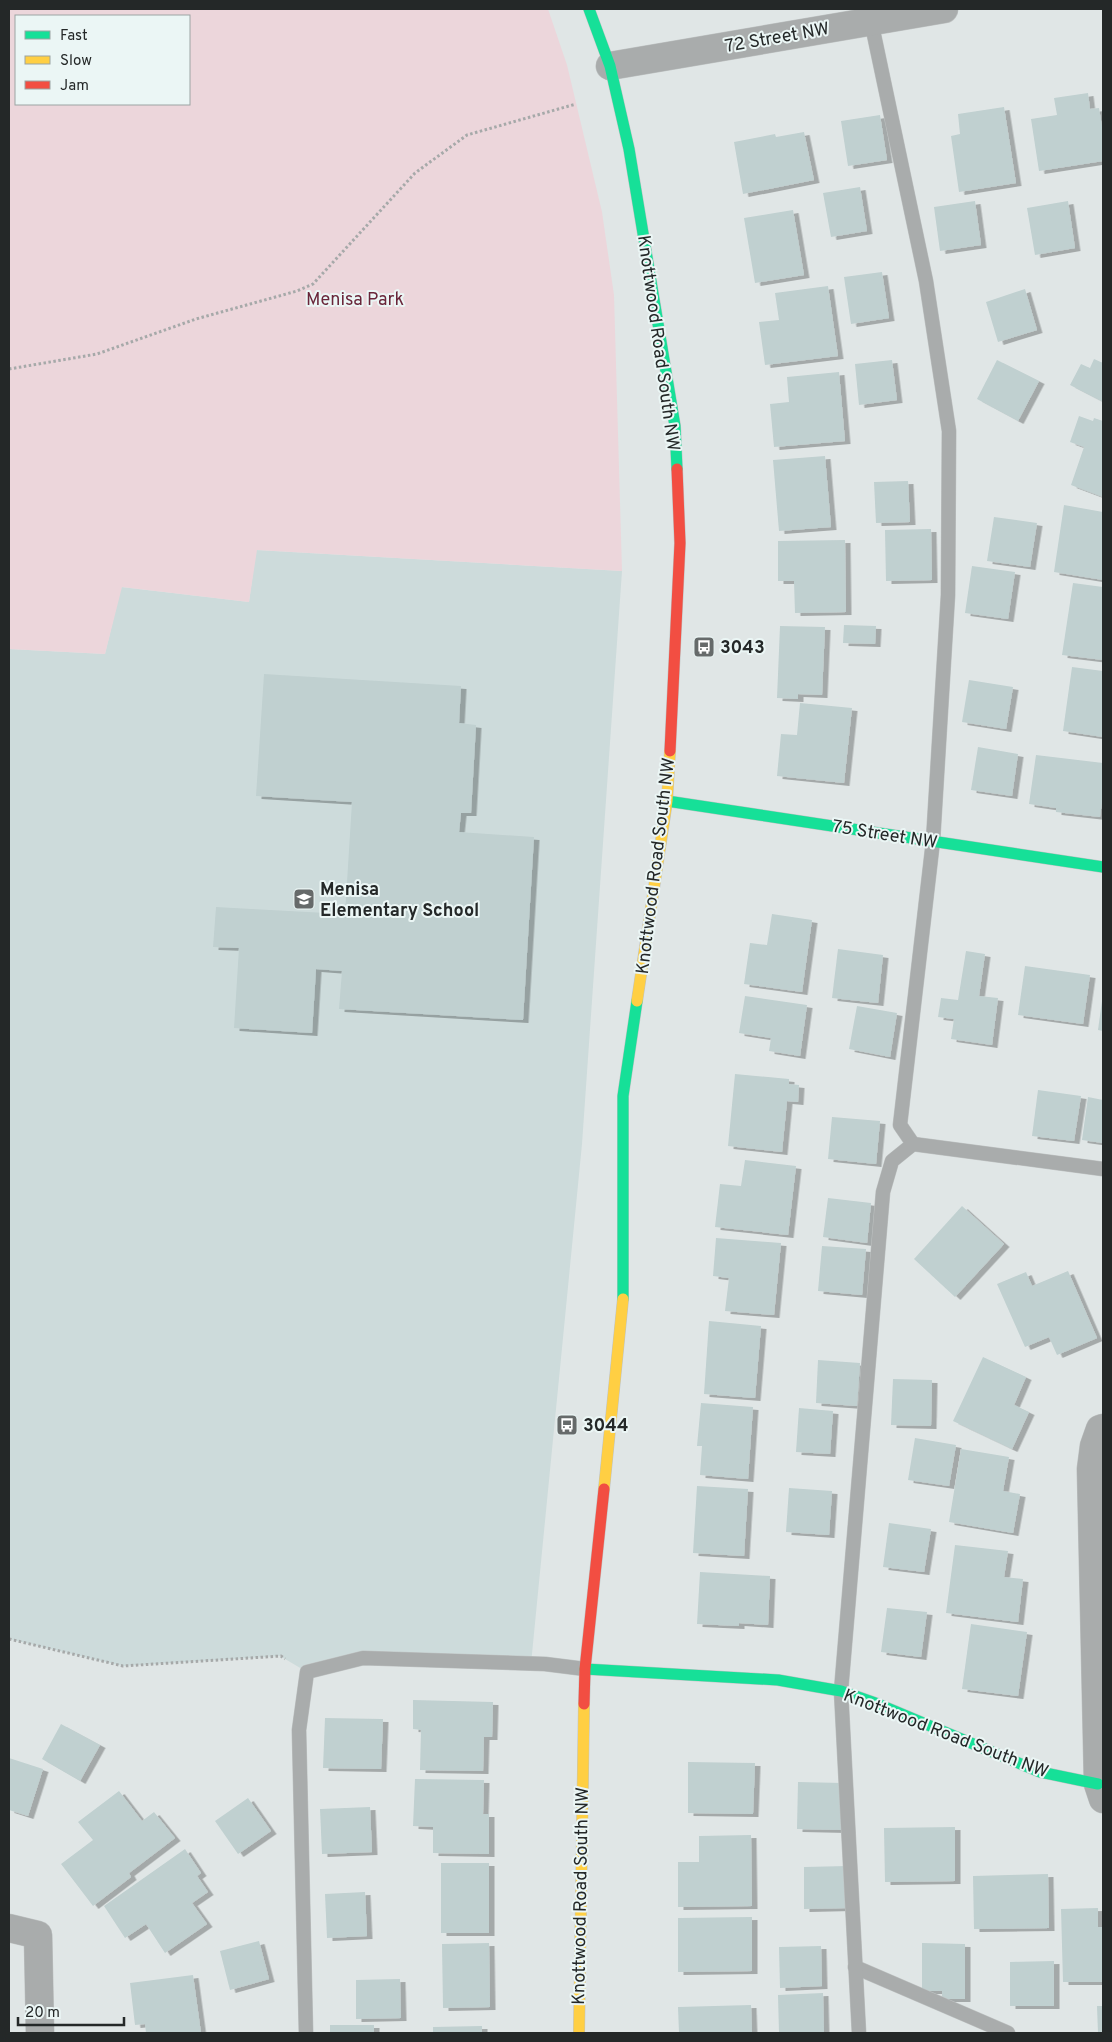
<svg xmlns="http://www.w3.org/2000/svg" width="1112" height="2042" viewBox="0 0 1112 2042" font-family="Overpass,sans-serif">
  <defs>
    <filter id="shadow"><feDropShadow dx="5.5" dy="3" stdDeviation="0" flood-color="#0004"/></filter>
  </defs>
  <rect width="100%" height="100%" fill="#e0e6e6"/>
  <polygon fill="#cddbdb" points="256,550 622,571 582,1144 531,1664 363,1658 307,1672 280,1656 123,1666 9,1639 9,649 105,654 121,587 249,602"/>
  <path fill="#ecd6db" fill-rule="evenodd" d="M9 9H548L567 65 602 212 614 295 622 571 257 550 249 602 122 587 105 654 9 649ZM16 16H189V104H16Z"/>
  <g fill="#c0d0d0" filter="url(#shadow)">
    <polygon points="1088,93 1090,109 1099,108 1103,133 1103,161 1039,171 1031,119 1057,115 1054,98"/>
    <polygon points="1004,107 1016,183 959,192 951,136 960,134 958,114"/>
    <polygon points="880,115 887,160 848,166 841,121"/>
    <polygon points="804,132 814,180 743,194 734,142 775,134 776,137"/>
    <polygon points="860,187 867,231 831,237 823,193"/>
    <polygon points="975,201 981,245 940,251 934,207"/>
    <polygon points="1068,201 1075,248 1035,255 1027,208"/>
    <polygon points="793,210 804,275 755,283 744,218"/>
    <polygon points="882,272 889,318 851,324 844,277"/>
    <polygon points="828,286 838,356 765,365 759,322 779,320 775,293"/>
    <polygon points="1025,289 1037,330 998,342 986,302"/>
    <polygon points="1094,359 1103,363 1103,402 1070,385 1081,364 1090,368"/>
    <polygon points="892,360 897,400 859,405 855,364"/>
    <polygon points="997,360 1039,381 1018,421 977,399"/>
    <polygon points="839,372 845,441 774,447 770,404 789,402 787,377"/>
    <polygon points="1079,416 1093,421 1094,418 1103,421 1103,497 1071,485 1084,447 1070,442"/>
    <polygon points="825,456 831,527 779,531 773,460"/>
    <polygon points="908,481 910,522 876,523 874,482"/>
    <polygon points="1064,505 1103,512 1103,580 1054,572"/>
    <polygon points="994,517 1037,523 1030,567 987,561"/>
    <polygon points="931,529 932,580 886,581 885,530"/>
    <polygon points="845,540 846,612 795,613 794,581 778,581 778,541"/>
    <polygon points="972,566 1015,572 1008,619 965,613"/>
    <polygon points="1073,583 1103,587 1103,660 1062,655"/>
    <polygon points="844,625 876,626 875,644 843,643"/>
    <polygon points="780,626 825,627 822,695 798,694 798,699 777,698"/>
    <polygon points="1072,667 1103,671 1103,737 1063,731"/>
    <polygon points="264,674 461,686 459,723 476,725 471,813 461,813 459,832 534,837 523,1020 339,1009 342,971 316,969 312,1033 234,1028 239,948 213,947 216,907 345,914 352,802 256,796"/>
    <polygon points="969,680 1013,687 1006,729 962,722"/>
    <polygon points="800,703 852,708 844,783 777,776 781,734 797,735"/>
    <polygon points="978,747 1018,754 1012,796 971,790"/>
    <polygon points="1036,755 1103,763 1103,794 1100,817 1056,812 1056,808 1029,804"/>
    <polygon points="772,914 812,920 802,992 744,984 750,943 767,945"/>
    <polygon points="838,949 883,955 878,1003 832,998"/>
    <polygon points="966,951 985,954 979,996 998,998 992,1045 951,1039 954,1019 938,1017 941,998 958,1000"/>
    <polygon points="1025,966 1090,975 1083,1024 1018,1015"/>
    <polygon points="745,996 807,1005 800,1056 769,1051 771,1038 739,1033"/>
    <polygon points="1102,1001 1103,1001 1103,1031 1098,1030"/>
    <polygon points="857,1006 897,1013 890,1057 849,1049"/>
    <polygon points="735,1074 789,1079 789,1084 799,1085 798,1102 787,1101 782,1152 728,1146"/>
    <polygon points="1038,1090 1081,1096 1074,1141 1032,1136"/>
    <polygon points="1088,1097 1103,1100 1103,1143 1082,1140"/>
    <polygon points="832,1117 880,1121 876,1164 828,1159"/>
    <polygon points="745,1160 796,1166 788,1235 715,1227 720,1184 741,1186"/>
    <polygon points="828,1198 871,1203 867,1243 823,1237"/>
    <polygon points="962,1206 1004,1244 955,1297 914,1259"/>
    <polygon points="716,1238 781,1243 774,1315 725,1311 729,1278 713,1276"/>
    <polygon points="822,1246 866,1249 862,1295 818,1291"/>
    <polygon points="1068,1271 1097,1338 1057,1355 1049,1337 1025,1347 997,1284 1026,1272 1032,1286"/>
    <polygon points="709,1321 761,1326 755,1398 704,1394"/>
    <polygon points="983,1357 1026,1377 1014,1405 1029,1412 1012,1449 953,1421"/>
    <polygon points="818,1360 860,1363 857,1406 816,1403"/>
    <polygon points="893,1379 932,1380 931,1426 891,1425"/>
    <polygon points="701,1403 753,1407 748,1479 700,1475 702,1446 697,1446"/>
    <polygon points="799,1408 833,1411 830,1454 796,1452"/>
    <polygon points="915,1438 956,1445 949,1486 908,1480"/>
    <polygon points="961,1449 1009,1457 1003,1491 1020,1494 1013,1533 949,1522"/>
    <polygon points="697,1486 748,1489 744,1556 693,1553"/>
    <polygon points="789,1488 832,1491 829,1535 786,1532"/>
    <polygon points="889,1523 931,1529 924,1572 883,1567"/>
    <polygon points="955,1545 1008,1551 1004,1577 1023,1579 1018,1622 946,1613"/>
    <polygon points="700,1572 770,1576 768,1625 739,1623 739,1626 697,1624"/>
    <polygon points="887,1608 927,1612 921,1657 881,1652"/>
    <polygon points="971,1624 1027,1632 1018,1696 962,1689"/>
    <polygon points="413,1700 493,1702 492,1737 484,1737 483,1771 420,1770 421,1730 413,1729"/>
    <polygon points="325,1718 383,1719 381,1769 323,1768"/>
    <polygon points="61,1724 100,1745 80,1781 42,1759"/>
    <polygon points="9,1758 43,1769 28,1816 9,1810"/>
    <polygon points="688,1762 755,1763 753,1814 688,1813"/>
    <polygon points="415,1779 484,1780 483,1814 489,1814 489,1854 433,1853 433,1827 413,1826"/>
    <polygon points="798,1782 843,1783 842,1830 797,1829"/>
    <polygon points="119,1791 142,1821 154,1812 175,1838 129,1873 131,1877 93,1906 61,1864 93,1840 78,1822"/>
    <polygon points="248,1798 271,1831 238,1854 215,1821"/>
    <polygon points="370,1807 372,1852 322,1854 320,1809"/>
    <polygon points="955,1827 955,1881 885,1882 884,1828"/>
    <polygon points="751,1835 752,1906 678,1907 678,1862 699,1862 699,1836"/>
    <polygon points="185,1849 201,1873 197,1876 208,1892 192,1903 207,1924 165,1953 146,1924 125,1938 104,1906"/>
    <rect x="441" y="1863" width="48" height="70"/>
    <polygon points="847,1866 847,1908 804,1909 804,1867"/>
    <polygon points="1048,1874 1049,1928 974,1929 973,1876"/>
    <polygon points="365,1892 367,1936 327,1938 325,1894"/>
    <polygon points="1098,1908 1098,1927 1103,1927 1103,1982 1063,1982 1061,1909"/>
    <polygon points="752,1917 752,1971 678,1972 678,1918"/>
    <polygon points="259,1941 269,1979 230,1990 220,1951"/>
    <polygon points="489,1943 490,2007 443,2008 442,1944"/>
    <polygon points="922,1943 965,1944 965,1999 942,1999 942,1991 922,1991"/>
    <polygon points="821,1946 822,1986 780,1988 779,1947"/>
    <polygon points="1054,1961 1054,2006 1010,2006 1010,1962"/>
    <polygon points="193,1975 201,2033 146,2033 145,2024 135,2025 130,1983"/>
    <polygon points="400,1979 401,2018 356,2019 356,1980"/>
    <polygon points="823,1993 824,2033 779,2033 778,1995"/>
    <polygon points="751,2005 752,2033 679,2033 678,2007"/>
    <polygon points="1097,2006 1103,2006 1103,2033 1098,2033"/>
    <rect x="330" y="2025" width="44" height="8"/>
    <polygon points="482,2026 482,2033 433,2033 433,2027"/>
  </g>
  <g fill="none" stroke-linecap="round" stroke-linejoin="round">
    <g stroke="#bfc3c3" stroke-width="15">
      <g id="lane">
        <polyline points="870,16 926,281 949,431 948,595 933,841 900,1125 913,1144"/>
        <polyline points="855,1967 1008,2033"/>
        <polyline points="306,2033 299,1730 307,1672 363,1658 545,1664 585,1669"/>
        <polyline points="859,2033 841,1691 883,1192 892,1161 913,1144 1103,1169"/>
      </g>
    </g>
    <g stroke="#bfc3c3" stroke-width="29">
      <g id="street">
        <polyline points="610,66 944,9"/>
        <polyline points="1103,1428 1100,1429 1094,1446 1091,1469 1098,1784 1103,1799"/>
        <polyline points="9,1928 38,1935 40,2033"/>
      </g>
    </g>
    <g stroke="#bfc3c3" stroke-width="12">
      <g id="fast">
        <polyline points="589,9 610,66 629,149 675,426 677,469"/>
        <polyline points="667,801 1103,867"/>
        <polyline points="623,1299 623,1096 637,1001"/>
        <polyline points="585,1669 778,1680 841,1691 878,1704 1040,1772 1098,1784"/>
      </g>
    </g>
    <g stroke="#bfc3c3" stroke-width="12">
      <g id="slow">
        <polyline points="637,1001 667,801 670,751"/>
        <polyline points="604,1489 623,1299"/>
        <polyline points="579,2033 584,1704"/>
      </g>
    </g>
    <g stroke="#bfc3c3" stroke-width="12">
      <g id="jam">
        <polyline points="670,751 680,543 677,469"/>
        <polyline points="584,1704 585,1669 604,1489"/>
      </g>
    </g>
    <g stroke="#a6a9a9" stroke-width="3" stroke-dasharray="2.5 2.5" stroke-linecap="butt">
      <polyline points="9,369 97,354 196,319 297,291 313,284 415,173 467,135 576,104"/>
      <polyline points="9,1639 123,1666 281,1656 285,1659"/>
    </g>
    <use href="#lane" stroke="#a9acac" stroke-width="14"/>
    <use href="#street" stroke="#a9acac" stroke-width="28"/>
    <use href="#fast" stroke="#16e098" stroke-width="11"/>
    <use href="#slow" stroke="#ffcf43" stroke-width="11"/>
    <use href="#jam" stroke="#f24e42" stroke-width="11"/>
  </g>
  <defs>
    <g id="bus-square" transform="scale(1.125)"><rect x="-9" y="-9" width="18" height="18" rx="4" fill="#666a6a" stroke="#ebf6f5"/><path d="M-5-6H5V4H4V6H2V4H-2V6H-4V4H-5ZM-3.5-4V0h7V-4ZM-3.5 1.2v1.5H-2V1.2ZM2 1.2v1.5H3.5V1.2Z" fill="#fff"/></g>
    <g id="school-square" transform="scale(1.125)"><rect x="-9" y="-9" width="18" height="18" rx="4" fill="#666a6a" stroke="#ebf6f5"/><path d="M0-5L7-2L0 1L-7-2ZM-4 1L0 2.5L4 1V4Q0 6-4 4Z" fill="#fff"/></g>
  </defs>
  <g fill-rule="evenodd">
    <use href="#bus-square" x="704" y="647"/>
    <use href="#school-square" x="304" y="899"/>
    <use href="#bus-square" x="567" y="1425"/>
  </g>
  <g text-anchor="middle" stroke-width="4" stroke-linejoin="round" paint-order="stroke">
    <g font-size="18" fill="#242828" stroke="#ebf6f5">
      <text transform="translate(777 37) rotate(-10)" y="6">72 Street NW</text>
      <text transform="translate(659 343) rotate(82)" y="6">Knottwood Road South NW</text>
      <text transform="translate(885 834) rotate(9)" y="6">75 Street NW</text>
      <text transform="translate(655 866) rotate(-83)" y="6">Knottwood Road South NW</text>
      <text transform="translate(946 1733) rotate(21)" y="6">Knottwood Road South NW</text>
      <text transform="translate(580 1896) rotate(-89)" y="6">Knottwood Road South NW</text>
    </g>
    <g font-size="18" fill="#692539" stroke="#ebf6f5">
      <text x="355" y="305">Menisa Park</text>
    </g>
    <g font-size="18" font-weight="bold" fill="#242828" stroke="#ebf6f5" text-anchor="start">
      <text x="720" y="653">3043</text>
      <text x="320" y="895">Menisa<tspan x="320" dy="21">Elementary School</tspan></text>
      <text x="583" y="1431">3044</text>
    </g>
  </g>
  <rect width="1112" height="2042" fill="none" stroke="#242828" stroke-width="20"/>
  <rect x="15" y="15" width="175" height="90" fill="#ebf6f5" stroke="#9ba4a3"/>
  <rect x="25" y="31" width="25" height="8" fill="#16e098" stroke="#9ba4a3"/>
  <text x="60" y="40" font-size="15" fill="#242828">Fast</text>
  <rect x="25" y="56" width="25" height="8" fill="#ffcf43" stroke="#9ba4a3"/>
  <text x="60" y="65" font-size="15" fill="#242828">Slow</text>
  <rect x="25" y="81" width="25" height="8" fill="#f24e42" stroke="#9ba4a3"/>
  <text x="60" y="90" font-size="15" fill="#242828">Jam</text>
  <path d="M18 2017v8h106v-8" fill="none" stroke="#242828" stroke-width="2.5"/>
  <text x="25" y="2017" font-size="15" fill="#242828" stroke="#ebf6f5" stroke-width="4" paint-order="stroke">20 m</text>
</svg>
